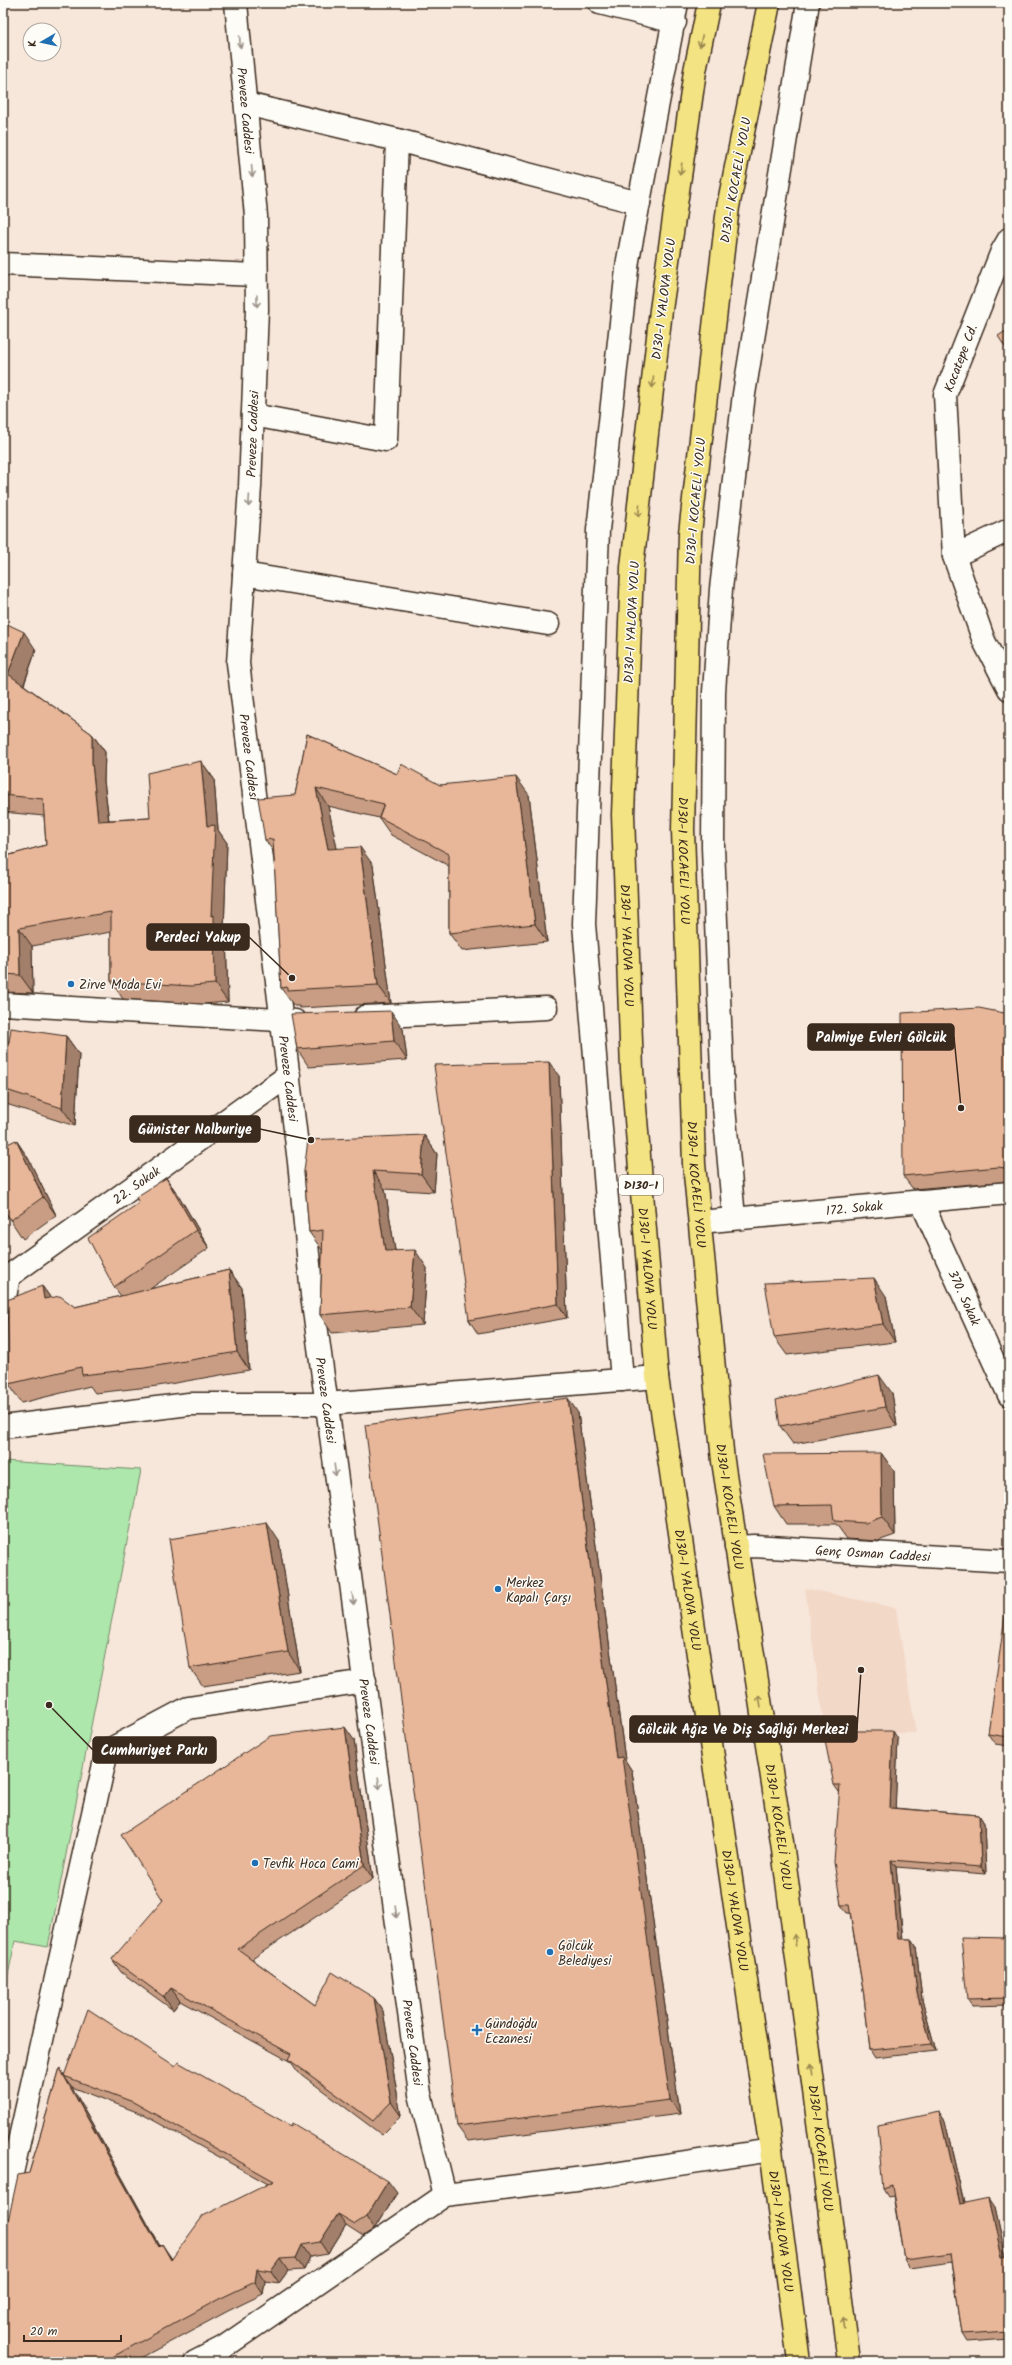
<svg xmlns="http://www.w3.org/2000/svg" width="1012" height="2365" viewBox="0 0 1012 2365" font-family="Kalam,sans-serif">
  <rect width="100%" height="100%" fill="#f7e7db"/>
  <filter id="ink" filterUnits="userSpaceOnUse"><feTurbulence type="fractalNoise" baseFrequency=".025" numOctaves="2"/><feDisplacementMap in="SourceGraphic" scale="8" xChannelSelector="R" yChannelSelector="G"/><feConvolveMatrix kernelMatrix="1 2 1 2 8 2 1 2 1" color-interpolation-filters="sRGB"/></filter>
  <g filter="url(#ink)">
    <polygon fill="#f2d8c7" points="805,1588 896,1608 916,1733 825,1733"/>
    <polygon fill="#ade7ac" stroke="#748865" points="3,1461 141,1470 48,1947 15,1941 3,2000"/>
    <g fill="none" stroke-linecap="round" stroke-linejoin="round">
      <g stroke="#3b2a1e" stroke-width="25">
        <g id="street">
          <path id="s1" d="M236 3 256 216 257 309 250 487 238 663 299 1162 312 1295 420 2094 445 2195"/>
          <polyline points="600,3 675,22"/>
          <polyline points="246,104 397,140 639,203"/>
          <polyline points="1009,239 1002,251 945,395 954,556 984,641 1009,689"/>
          <polyline points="3,264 256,275"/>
          <polyline points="253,415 386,440 397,140"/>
          <polyline points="954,556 1009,530"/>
          <polyline points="244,574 548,624"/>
          <polyline points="3,1004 295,1021"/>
          <polyline points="365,1017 546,1008"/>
          <path id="s2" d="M921 1201 1009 1395"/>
          <polyline points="734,1218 723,1096 713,847 714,692 721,589 744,394 808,3"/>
          <path id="s3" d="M700 1222 1009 1193"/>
          <path id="s4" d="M3 1307 9 1276 289 1075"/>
          <polyline points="622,1380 584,924 598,530 628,260 677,3"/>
          <polyline points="3,1427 189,1404 326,1404 657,1377"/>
          <path id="s5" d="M736 1547 754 1546 1009 1561"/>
          <polyline points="3,2213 107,1751 188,1708 365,1681"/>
          <polyline points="195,2362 224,2347 445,2195 600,2176 771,2150"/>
        </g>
      </g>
      <g stroke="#3b2a1e" stroke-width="25">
        <g id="highway">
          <path id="s6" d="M709 3 695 71 661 310 632 567 623 815 632 1070 657 1377 771 2150 799 2362"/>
          <path id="s7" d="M769 3 728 207 690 533 683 830 694 1164 723 1461 782 1842 849 2362"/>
        </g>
      </g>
      <use href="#street" stroke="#fdfcf7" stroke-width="22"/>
      <use href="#highway" stroke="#f4e382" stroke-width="22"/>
    </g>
    <g fill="#c89d84" stroke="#3b2a1e" fill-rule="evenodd">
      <polygon points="3,622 36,650 24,685 92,734 105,752 104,781 109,820 150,818 201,761 214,779 218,830 227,843 224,930 226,933 228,1002 203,1004 123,999 111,981 111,932 32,946 33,993 3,992 3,857 46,845 44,816 3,812"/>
      <polygon points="307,734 397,774 440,785 529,795 547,942 462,951 449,933 449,866 391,835 379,818 328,806 337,849 373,865 391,1003 300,1008 299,1006 294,1006 281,988 274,852 265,840 295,795"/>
      <polygon points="1009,1014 1009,1181 913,1189 903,1176"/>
      <polygon points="403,1029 407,1060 309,1067 297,1049"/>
      <polygon points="66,1036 79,1054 75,1126 3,1103 3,1041 9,1042"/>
      <polygon points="559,1076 567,1318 478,1334 469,1320"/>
      <polygon points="424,1135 437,1154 434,1192 385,1189 395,1250 427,1268 423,1325 332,1333 320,1315 322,1250 309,1232 304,1171"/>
      <polygon points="16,1140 28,1158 56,1215 23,1239 3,1209"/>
      <polygon points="166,1178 179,1196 209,1248 150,1289 229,1270 242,1288 249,1370 158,1386 95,1393 90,1386 21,1403 9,1384 42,1286 50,1297 75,1307 121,1296 114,1287 139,1203"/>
      <polygon points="886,1296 895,1342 787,1355 774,1337"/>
      <polygon points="892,1393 897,1426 793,1444 780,1426"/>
      <polygon points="578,1413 625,1760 632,1771 680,2114 468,2141 457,2126"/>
      <polygon points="881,1453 894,1471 895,1535 878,1541 847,1539 836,1524 786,1524 774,1506"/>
      <polygon points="279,1541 300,1671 203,1686 190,1668"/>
      <polygon points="1009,1609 1009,1746 995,1744 988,1734"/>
      <polygon points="898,1739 895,1808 979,1815 984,1823 986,1874 896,1867 903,1939 911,1939 916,1946 922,2000 936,2051 875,2058 870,2050 864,1996 850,1913 847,1913 841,1905 840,1792 839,1792 834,1785"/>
      <polygon points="354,1740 373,1879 252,1959 315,2005 374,1998 383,2011 401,2116 382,2135 298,2072 291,2062 180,2001 173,2010 121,1972 112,1959"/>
      <polygon points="1009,1938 1009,2005 972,2006 967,1999"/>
      <path d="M175 2066 397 2193 374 2229 363 2236 346 2225 328 2254 310 2257 304 2270 288 2271 279 2283 265 2281 263 2294 228 2311 133 2362H3L29 2173 60 2068 64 2075ZM72 2087 142 2114 268 2184 172 2259 170 2256 160 2246Z"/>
      <polygon points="939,2112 945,2121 964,2203 995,2207 1006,2258 1009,2257 1009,2339 967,2342 962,2334 952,2262 909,2268 904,2259 893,2196 888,2197 883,2189"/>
    </g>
    <g fill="#a27f6b" stroke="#3b2a1e">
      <polygon points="24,632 36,650 21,692 8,674"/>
      <polygon points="92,734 105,752 104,781 111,839 98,821 92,763"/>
      <polygon points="201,761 214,779 218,830 227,843 224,930 226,933 228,1002 215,984 211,916 207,826"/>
      <polygon points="516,777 529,795 547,942 535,924"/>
      <polygon points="316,788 328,806 341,867 328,849"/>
      <polygon points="360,847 373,865 391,1003 378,985"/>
      <polygon points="19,928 32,946 33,993 20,975"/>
      <polygon points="391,1011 403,1029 407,1060 394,1041"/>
      <polygon points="66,1036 79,1054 75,1126 62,1108"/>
      <polygon points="549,1062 559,1076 567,1318 558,1304"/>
      <polygon points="424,1135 437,1154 434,1192 421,1174"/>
      <polygon points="16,1140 28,1158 56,1215 43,1197"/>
      <polygon points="373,1171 385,1189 398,1269 385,1251"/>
      <polygon points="166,1178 179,1196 209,1248 196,1230"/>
      <polygon points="415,1250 427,1268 423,1325 410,1307"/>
      <polygon points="229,1270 242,1288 249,1370 237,1352"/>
      <polygon points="874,1278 886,1296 895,1342 883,1324"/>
      <polygon points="42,1286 55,1304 44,1299"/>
      <polygon points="879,1375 892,1393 897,1426 885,1407"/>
      <polygon points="568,1398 578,1413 625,1760 632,1771 680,2114 670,2100 616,1758"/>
      <polygon points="881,1453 894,1471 895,1535 882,1517"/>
      <polygon points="267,1523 279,1541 300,1671 288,1652"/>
      <polygon points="345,1727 354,1740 373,1879 364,1865"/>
      <polygon points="893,1731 898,1739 895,1815 890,1808"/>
      <polygon points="979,1815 984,1823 986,1874 981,1867"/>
      <polygon points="891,1860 896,1867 903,1946 898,1939"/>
      <polygon points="911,1939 916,1946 922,2000 936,2051 931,2044 917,1993"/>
      <polygon points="171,1988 180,2001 173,2010 164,1997"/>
      <polygon points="374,1998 383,2011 401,2116 391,2102"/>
      <polygon points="64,2076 72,2087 167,2259 159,2247"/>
      <polygon points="939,2112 945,2121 966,2213 960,2204"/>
      <polygon points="388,2181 397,2193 374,2229 366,2217"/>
      <polygon points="989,2198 995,2207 1008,2267 1002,2258"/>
      <polygon points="338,2214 346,2225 328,2254 320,2242"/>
      <polygon points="162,2244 170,2256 179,2272 171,2260"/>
      <polygon points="302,2245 310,2257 304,2270 296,2258"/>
      <polygon points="280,2259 288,2271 279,2283 271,2271"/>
      <polygon points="257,2269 265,2281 263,2294 255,2282"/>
    </g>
    <g fill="#e8b699" stroke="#3b2a1e" fill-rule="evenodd">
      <polygon points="1009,329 1009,353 998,336"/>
      <polygon points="3,622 24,632 8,674 92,734 92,763 98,821 150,818 147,773 201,761 207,826 215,825 211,916 214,915 215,984 191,986 111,981 111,912 19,928 20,975 3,974 3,857 46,845 43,799 3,795"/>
      <polygon points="307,734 397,774 401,764 440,785 516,777 535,924 449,933 449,854 379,817 384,804 316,788 328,849 360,847 378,985 287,990 287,987 281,988 273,839 265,840 258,798 295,795"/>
      <polygon points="979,1008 1009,1014 1009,1173 1005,1168 998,1167 903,1176 902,1013"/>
      <polygon points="391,1011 394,1041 297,1049 291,1014"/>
      <polygon points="11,1028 66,1036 62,1108 3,1089 3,1041 9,1042"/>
      <polygon points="549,1062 558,1304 469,1320 434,1065"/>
      <polygon points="424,1135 421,1174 373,1171 385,1251 415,1250 410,1307 320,1315 323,1230 309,1232 304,1171 308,1140"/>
      <polygon points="16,1140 43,1197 11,1220 3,1209 3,1146"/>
      <polygon points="166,1178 196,1230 114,1287 88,1238 139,1203 136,1197"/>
      <polygon points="229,1270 237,1352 145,1368 82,1375 81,1367 9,1384 7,1300 42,1286 44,1299 60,1296 75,1307"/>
      <polygon points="874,1278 883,1324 774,1337 765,1283"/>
      <polygon points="879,1375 885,1407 780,1426 776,1400"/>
      <polygon points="568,1398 616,1758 622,1757 670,2100 457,2126 365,1425"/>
      <polygon points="881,1453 882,1517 865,1523 834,1521 832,1505 774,1506 763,1454"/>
      <polygon points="267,1523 288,1652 190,1668 169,1539"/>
      <polygon points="1006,1609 1009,1609 1009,1737 988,1734"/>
      <polygon points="345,1727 364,1865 238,1949 315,2005 332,1972 374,1998 391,2102 373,2121 288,2059 291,2054 171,1988 164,1997 112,1959 163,1900 121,1835 270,1736"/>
      <polygon points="823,1731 893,1731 890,1808 979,1815 981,1867 891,1860 898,1939 911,1939 917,1993 931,2044 870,2050 864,1996 849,1905 841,1905 834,1862 840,1785 834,1785"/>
      <polygon points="961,1937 1009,1938 1009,1998 967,1999"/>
      <path d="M88 2009 175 2066 178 2062 291 2126 292 2123 388 2181 366 2217 355 2224 338 2214 320 2242 302 2245 296 2258 280 2259 271 2271 257 2269 255 2282 219 2299 103 2362H3V2244L18 2175 29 2173 60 2068 64 2076ZM64 2076 133 2102 274 2181 203 2216 171 2260 162 2244 159 2247Z"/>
      <polygon points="1006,2071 1009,2071 1009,2088"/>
      <polygon points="939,2112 960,2204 989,2198 1002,2258 1009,2257 1009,2331 962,2334 951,2253 904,2259 892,2186 883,2189 877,2125"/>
    </g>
    <defs><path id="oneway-shaft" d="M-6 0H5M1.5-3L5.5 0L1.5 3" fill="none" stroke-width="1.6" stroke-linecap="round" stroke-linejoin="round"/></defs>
    <g stroke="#988650">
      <use href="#oneway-shaft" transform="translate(701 41) rotate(102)"/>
      <use href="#oneway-shaft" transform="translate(681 169) rotate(98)"/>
      <use href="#oneway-shaft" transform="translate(653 382) rotate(96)"/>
      <use href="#oneway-shaft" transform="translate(639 511) rotate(96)"/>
      <use href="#oneway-shaft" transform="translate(760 1701) rotate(-99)"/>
      <use href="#oneway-shaft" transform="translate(795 1940) rotate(-97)"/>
      <use href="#oneway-shaft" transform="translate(812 2069) rotate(-97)"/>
      <use href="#oneway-shaft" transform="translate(844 2323) rotate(-97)"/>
    </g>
    <g stroke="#9c938a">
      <use href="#oneway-shaft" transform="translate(240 42) rotate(85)"/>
      <use href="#oneway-shaft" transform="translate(252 171) rotate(85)"/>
      <use href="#oneway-shaft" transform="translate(257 301) rotate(89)"/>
      <use href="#oneway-shaft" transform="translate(249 501) rotate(94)"/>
      <use href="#oneway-shaft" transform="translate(335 1470) rotate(82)"/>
      <use href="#oneway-shaft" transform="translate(353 1599) rotate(82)"/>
      <use href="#oneway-shaft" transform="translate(379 1783) rotate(82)"/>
      <use href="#oneway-shaft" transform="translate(396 1912) rotate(82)"/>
    </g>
  </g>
  <g fill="#1f6fb2" stroke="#fdfcf7" stroke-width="1.5">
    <circle cx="71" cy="984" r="4"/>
    <circle cx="498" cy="1589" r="4"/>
    <circle cx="255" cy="1863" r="4"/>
    <circle cx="550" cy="1952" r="4"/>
    <path d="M475 2024h4v4h4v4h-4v4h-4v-4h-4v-4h4z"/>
  </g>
  <g text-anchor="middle" stroke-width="3" stroke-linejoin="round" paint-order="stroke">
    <rect fill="#fdfcf7" stroke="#75695f" stroke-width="1" x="619" y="1175" width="44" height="20" rx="3"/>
    <g font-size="12" font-weight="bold" fill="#3b2a1e">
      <text x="641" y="1189">D130-1</text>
    </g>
    <g font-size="13" fill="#3b2a1e" stroke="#fdfcf7">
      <text dy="5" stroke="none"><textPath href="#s1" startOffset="108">Preveze Caddesi</textPath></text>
      <text transform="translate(735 180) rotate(-80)" y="5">D130-1 KOCAELİ YOLU</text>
      <text transform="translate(663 299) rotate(-83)" y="5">D130-1 YALOVA YOLU</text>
      <text transform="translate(960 358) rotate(-69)" y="5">Kocatepe Cd.</text>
      <text transform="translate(252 434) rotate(-88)" y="5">Preveze Caddesi</text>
      <text transform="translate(695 501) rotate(-85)" y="5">D130-1 KOCAELİ YOLU</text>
      <text transform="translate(631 622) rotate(-87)" y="5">D130-1 YALOVA YOLU</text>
      <text dy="5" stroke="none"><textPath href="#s1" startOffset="756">Preveze Caddesi</textPath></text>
      <text dy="5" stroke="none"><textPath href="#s7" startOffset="864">D130-1 KOCAELİ YOLU</textPath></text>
      <text dy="5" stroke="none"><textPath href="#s6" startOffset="948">D130-1 YALOVA YOLU</textPath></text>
      <text dy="5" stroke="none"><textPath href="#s1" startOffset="1080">Preveze Caddesi</textPath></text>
      <text dy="5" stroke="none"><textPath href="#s7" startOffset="1188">D130-1 KOCAELİ YOLU</textPath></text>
      <text dy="5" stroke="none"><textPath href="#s4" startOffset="188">22. Sokak</textPath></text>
      <text dy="5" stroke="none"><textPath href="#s3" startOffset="155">172. Sokak</textPath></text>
      <text dy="5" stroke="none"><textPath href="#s6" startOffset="1272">D130-1 YALOVA YOLU</textPath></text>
      <text dy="5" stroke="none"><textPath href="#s2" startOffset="106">370. Sokak</textPath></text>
      <text dy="5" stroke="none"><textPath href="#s1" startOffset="1404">Preveze Caddesi</textPath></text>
      <text dy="5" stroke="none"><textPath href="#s7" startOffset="1512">D130-1 KOCAELİ YOLU</textPath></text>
      <text dy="5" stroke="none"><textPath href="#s5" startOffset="137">Genç Osman Caddesi</textPath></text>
      <text dy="5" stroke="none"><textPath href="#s6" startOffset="1596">D130-1 YALOVA YOLU</textPath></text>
      <text dy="5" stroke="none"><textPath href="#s1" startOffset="1728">Preveze Caddesi</textPath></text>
      <text dy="5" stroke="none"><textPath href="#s7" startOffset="1836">D130-1 KOCAELİ YOLU</textPath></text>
      <text dy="5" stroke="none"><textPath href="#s6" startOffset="1920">D130-1 YALOVA YOLU</textPath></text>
      <text dy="5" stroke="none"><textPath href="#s1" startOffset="2052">Preveze Caddesi</textPath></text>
      <text dy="5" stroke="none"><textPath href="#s7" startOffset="2160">D130-1 KOCAELİ YOLU</textPath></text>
      <text dy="5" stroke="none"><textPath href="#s6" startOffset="2244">D130-1 YALOVA YOLU</textPath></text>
    </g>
    <g font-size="13" fill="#3b2a1e" stroke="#fdfcf7" text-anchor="start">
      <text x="79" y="989">Zirve Moda Evi</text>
      <text x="506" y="1587">Merkez<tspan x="506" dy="15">Kapalı Çarşı</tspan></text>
      <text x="263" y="1868">Tevfik Hoca Cami</text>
      <text x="558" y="1950">Gölcük<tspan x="558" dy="15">Belediyesi</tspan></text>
      <text x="485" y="2028">Gündoğdu<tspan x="485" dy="15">Eczanesi</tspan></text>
    </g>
  </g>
  <path fill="none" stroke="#3b2a1e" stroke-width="1.5" d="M292 978L249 937M961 1108L954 1037M311 1140L260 1129M861 1670L857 1729M49 1705L93 1750"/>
  <g fill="#3b2a1e" stroke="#fdfcf7" stroke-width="1.5">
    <circle cx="292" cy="978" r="4"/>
    <circle cx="961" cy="1108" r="4"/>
    <circle cx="311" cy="1140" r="4"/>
    <circle cx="861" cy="1670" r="4"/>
    <circle cx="49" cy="1705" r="4"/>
  </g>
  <g fill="#3b2a1e" stroke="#3b2a1e" stroke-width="1.5">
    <rect x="147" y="924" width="102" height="26" rx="4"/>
    <rect x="808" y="1024" width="146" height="26" rx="4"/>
    <rect x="130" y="1116" width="130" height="26" rx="4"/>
    <rect x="630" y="1716" width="227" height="26" rx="4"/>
    <rect x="93" y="1737" width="123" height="26" rx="4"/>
  </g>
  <g font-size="14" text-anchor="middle" font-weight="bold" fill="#fff">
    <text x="198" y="942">Perdeci Yakup</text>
    <text x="881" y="1042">Palmiye Evleri Gölcük</text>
    <text x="195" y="1134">Günister Nalburiye</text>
    <text x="743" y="1734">Gölcük Ağız Ve Diş Sağlığı Merkezi</text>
    <text x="154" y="1755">Cumhuriyet Parkı</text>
  </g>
  <rect width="1012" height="2365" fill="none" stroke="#fdfcf7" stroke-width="16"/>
  <rect x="8" y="8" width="996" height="2349" fill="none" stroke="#3b2a1e" stroke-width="1.5" filter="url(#ink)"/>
  <g transform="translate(42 42) rotate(261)"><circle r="19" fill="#fdfcf7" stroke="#afa8a0"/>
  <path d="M0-3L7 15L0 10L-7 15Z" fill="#1f6fb2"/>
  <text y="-6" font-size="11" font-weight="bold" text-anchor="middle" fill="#3b2a1e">K</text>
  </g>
  <path d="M24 2335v6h97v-6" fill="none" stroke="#3b2a1e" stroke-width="2"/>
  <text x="30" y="2335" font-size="12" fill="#3b2a1e" stroke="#fdfcf7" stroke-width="3" paint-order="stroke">20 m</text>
</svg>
